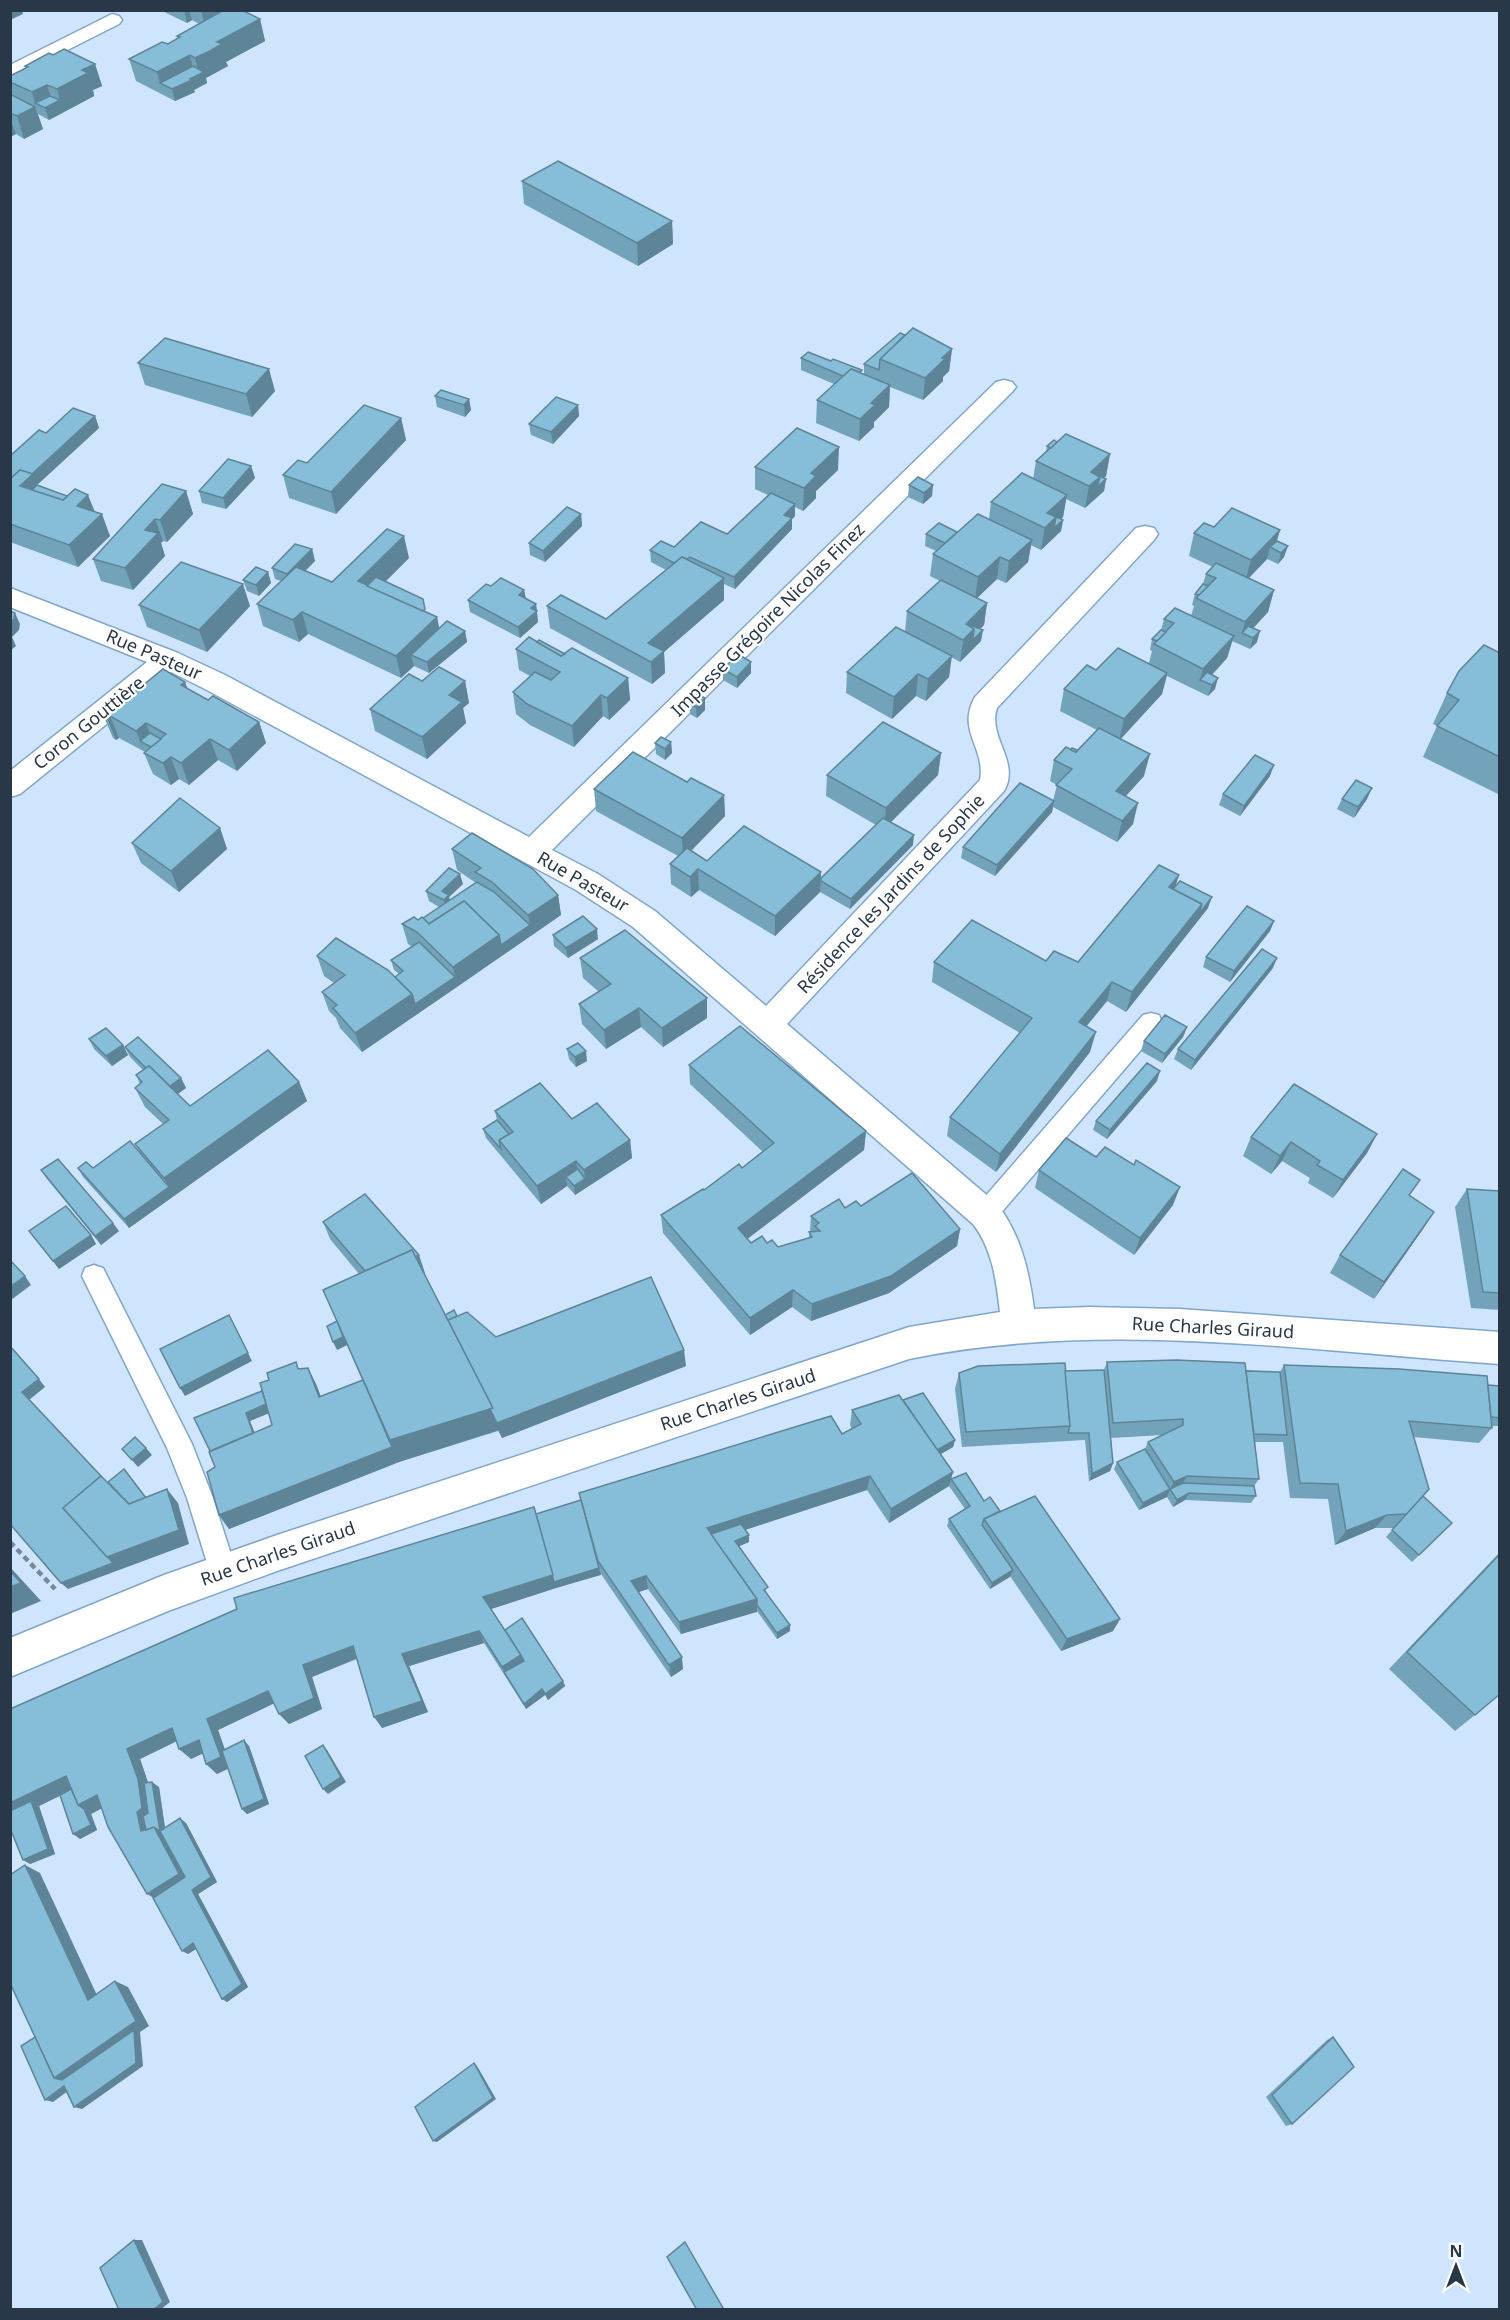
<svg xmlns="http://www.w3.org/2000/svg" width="1510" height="2320" viewBox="0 0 1510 2320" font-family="'Noto Sans',sans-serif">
  <rect width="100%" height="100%" fill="#cee5fd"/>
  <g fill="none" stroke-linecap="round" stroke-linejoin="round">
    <g stroke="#81a6cc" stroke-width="3">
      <g id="lane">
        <polygon points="1151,1013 1159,1015 1162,1022 1159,1029 994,1221 985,1225 976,1221 973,1214 976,1207 1143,1015"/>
        <polygon points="94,1265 103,1268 192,1444 213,1498 237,1573 233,1582 223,1586 213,1582 187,1498 167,1448 82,1276 85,1268"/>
      </g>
    </g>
    <g stroke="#81a6cc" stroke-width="3">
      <g id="street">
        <polygon points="112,14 119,16 122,20 119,24 10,79 10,65"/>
        <path d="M1004 380 1012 382 1016 387 1012 392 552 850 598 874 655 911 766 1006 980 780C986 748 956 731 975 697L1136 528 1145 526 1154 528 1158 534 1154 540 997 708C987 737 1021 762 1004 791L787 1024 997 1204C1021 1235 1029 1271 1034 1309L1089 1307 1180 1309 1500 1332V1364C1303 1351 1104 1319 909 1359L277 1571 168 1611 10 1677V1638L164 1575 277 1535 909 1327 1000 1312C996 1280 993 1250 973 1224L633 927 576 890 205 689 171 672 20 794 10 797V771L147 662 10 607V588L178 653 225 675 529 837 996 382Z"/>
      </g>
    </g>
    <polyline stroke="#75889c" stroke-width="4.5" stroke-dasharray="6 4" stroke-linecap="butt" points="10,1542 55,1589"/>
    <use href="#lane" fill="#fff" fill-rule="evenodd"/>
    <use href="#street" fill="#fff" fill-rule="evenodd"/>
  </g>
  <g fill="#73a3ba" fill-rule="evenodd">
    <polygon points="160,10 221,10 222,12 260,19 265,41 226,62 228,66 206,78 207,83 194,90 195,92 175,101 136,81 129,59 168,44 178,39 177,36 199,24 192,20 187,23"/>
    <polygon points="53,55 95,64 102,86 93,90 94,96 49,120 38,114 43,129 24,139 16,134 10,137 10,76 26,69 25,66"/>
    <polygon points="522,181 672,221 673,244 638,266 524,204"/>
    <polygon points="905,335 952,349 949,371 943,377 943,381 923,400 890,387 889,407 874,422 874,427 859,441 816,423 817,400 834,384 801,370 801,358 831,361 862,370 861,373 864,374 864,364"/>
    <polygon points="138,363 275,391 252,417 145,385"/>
    <polygon points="435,396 469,399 471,410 465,417 437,407"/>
    <polygon points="578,405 579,416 553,444 531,435 529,424"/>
    <polygon points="95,416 99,428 37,485 95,512 110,536 78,567 10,542 10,456 46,433"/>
    <polygon points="401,418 406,440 336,514 289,498 283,475"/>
    <polygon points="1057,442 1110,454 1106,476 1104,478 1106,479 1104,491 1085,508 1066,499 1063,517 1061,519 1063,520 1061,531 1041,550 1031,545 1028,562 1006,583 997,579 977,598 987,603 984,625 980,629 981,641 960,662 951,657 949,677 926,701 916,696 892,719 846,693 847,672 905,632 907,611 940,581 930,576 933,554 936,551 925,546 926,534 957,532 989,519 991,502 1033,479 1036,461 1046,451 1047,446"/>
    <polygon points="251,466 255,478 226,509 202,503 199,491"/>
    <polygon points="755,467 838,470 816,491 816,498 803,511 795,507 795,516 792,519 792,529 735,589 724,584 724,600 664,652 665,673 652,684 550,628 547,606 606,619 666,570 651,562 650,550 674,547 727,534 768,495 755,489"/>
    <polygon points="909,485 932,496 923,504 908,497"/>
    <polygon points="186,491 193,514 167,542 163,541 161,543 165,556 133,590 101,581 93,559"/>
    <polygon points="581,514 582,526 545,562 530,555 529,543"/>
    <polygon points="1214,527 1280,530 1277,541 1284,557 1278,564 1267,559 1249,578 1274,590 1268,612 1253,628 1257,642 1250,649 1232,641 1227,658 1212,675 1215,689 1208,696 1167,676 1162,694 1120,739 1144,776 1126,796 1133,824 1117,842 1053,807 1052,812 995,876 961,858 963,847 1053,801 1057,785 1050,781 1054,760 1071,750 1077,750 1097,730 1060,711 1064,689 1096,670 1149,663 1152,651 1150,650 1152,639 1161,630 1164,619 1191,616 1194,606 1192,605 1195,594 1203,584 1206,574 1213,567 1189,556 1194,533"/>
    <polygon points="312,549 315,561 305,571 332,582 409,558 385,582 423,599 425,612 437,617 439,628 465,631 467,642 429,673 414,666 401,678 308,634 299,642 263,626 257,604 281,581 275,579 272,568"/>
    <polygon points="268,572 271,583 259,596 247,591 243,580"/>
    <polygon points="491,586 524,590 526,598 536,604 538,622 520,638 470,612 468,600"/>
    <polygon points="139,605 250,606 207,652 147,627"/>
    <polygon points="537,642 628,678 630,700 609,720 603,716 574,747 530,725 516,714 513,692 530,676 519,670 516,649"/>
    <polygon points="1500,653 1500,795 1423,757 1437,726 1433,724 1447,693"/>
    <polygon points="723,669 751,673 737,688 723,680"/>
    <polygon points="465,681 469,703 463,708 466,723 427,759 375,731 370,709"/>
    <polygon points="188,689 208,700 259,722 266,743 237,771 218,760 189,785 179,779 171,785 153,774 144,753 145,752 119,738 116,740 113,738 104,717"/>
    <polygon points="689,703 705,710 697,718 690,714"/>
    <polygon points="671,742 672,753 665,760 656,754 655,743"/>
    <polygon points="941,753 938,775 891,822 913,845 850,909 820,892 775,936 699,890 691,897 671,884 670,864 678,856 596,811 594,789 687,782 724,795 725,816 691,851 707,861 821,872 821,878 876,825 826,796 827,775"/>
    <polygon points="1270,776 1240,816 1219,805 1223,794"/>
    <polygon points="1342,799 1367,799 1354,818 1337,809"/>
    <polygon points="220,828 227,849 179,892 141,863 132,843"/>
    <polygon points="452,849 558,895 561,915 362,1052 340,1028 336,1018 329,1011 322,992 334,983 324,976 317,956 395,977 399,974 394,970 391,960 412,947 408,944 402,924 423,918 439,907 429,901 426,891 463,884 449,897 450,900 476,883 457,870"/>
    <polygon points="1176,886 1208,908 1126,1012 1107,1001 1086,1027 1090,1052 996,1172 947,1136 950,1117 1020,1033 932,982 934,962 1046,961 1078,962"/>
    <polygon points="1274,921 1270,931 1230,982 1203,967 1206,957"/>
    <polygon points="553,935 598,939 568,958 554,946"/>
    <polygon points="580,958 707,1018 663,1047 641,1027 606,1049 582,1024 579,1004 599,992 583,978"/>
    <polygon points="1273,968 1191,1070 1174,1059 1178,1049"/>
    <polygon points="1187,1027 1183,1037 1162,1063 1141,1051 1144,1041"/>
    <polygon points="89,1039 123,1045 128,1055 112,1066 94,1049"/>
    <polygon points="125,1047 181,1078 186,1088 178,1094 190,1106 299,1082 307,1101 129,1228 83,1177 78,1168 93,1168 141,1154 135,1144 163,1124 145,1107 135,1088 140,1084 136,1075 143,1070 130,1057"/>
    <polygon points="567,1049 587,1061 576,1067 569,1059"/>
    <polygon points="689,1065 866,1131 864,1150 747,1239 751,1243 767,1243 778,1247 809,1238 809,1232 810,1232 811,1216 845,1208 861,1206 960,1229 957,1246 889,1293 811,1321 792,1307 750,1335 663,1233 661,1215 742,1168 763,1152 690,1084"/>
    <polygon points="1157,1081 1107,1139 1093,1130 1096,1121"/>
    <polygon points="495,1111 572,1119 630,1140 632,1158 575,1195 567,1186 541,1204 486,1138 483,1129 497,1120"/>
    <polygon points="1377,1134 1367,1153 1333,1198 1308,1183 1310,1178 1282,1161 1271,1174 1243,1156 1251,1137"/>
    <polygon points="1096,1157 1134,1165 1173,1205 1134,1255 1035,1188 1039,1170"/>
    <polygon points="41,1170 119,1231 101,1245 47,1179"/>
    <polygon points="1467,1189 1500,1191 1500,1310 1471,1308 1455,1207"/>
    <polygon points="1410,1196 1423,1229 1374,1299 1330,1273 1340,1255"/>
    <path d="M323 1222 425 1273H423L445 1315 457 1316 496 1337 686 1366 502 1438 498 1431 399 1462 229 1529 219 1515 215 1467 210 1451 262 1391 269 1380 296 1362 299 1369 308 1368 316 1384 321 1397 362 1380 347 1345 337 1350V1321L359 1274 330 1239ZM269 1413 272 1425 255 1433 250 1421Z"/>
    <polygon points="29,1231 91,1235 96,1244 59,1269"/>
    <polygon points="1107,1362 1280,1372 1284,1365 1500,1386 1500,1426 1492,1426 1492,1428 1479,1443 1414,1437 1423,1496 1445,1530 1412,1562 1386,1537 1394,1528 1375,1528 1335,1545 1328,1499 1290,1498 1283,1442 1255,1442 1259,1479 1254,1486 1256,1496 1251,1503 1185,1500 1173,1507 1167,1497 1139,1510 1114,1469 1117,1462 1145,1449 1148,1442 1163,1435 1111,1438 1113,1463 1110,1471 1089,1481 1085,1440 962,1447 955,1389 959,1373 1104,1370"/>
    <polygon points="903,1400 955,1440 953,1447 940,1454 953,1472 951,1479 1000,1511 1120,1619 1113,1631 1061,1651 1010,1576 990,1589 947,1526 949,1519 965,1509 949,1486 889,1523 867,1490 745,1530 749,1542 739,1546 790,1631 777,1639 757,1611 681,1634 648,1589 638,1592 683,1669 671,1677 601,1574 556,1588 556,1587 556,1588 491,1609 505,1630 563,1681 565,1686 548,1700 545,1695 526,1709 484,1643 409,1666 428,1712 382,1728 357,1659 312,1677 322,1709 289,1724 274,1703 218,1730 225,1750 249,1746 269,1804 247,1814 242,1809 228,1769 217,1774 206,1764 203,1753 191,1759 177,1741 140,1759 148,1783 159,1787 165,1828 186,1823 217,1882 198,1894 248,1987 227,2002 196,1949 188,1954 153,1898 102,1808 91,1814 97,1830 80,1839 61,1795 39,1806 55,1854 30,1864 10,1709 536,1514 842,1434 852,1429 850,1425 852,1410"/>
    <polygon points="1500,1552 1500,1694 1475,1715 1455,1731 1389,1669"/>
    <polygon points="1333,2037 1292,2124 1286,2126 1266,2097 1327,2040"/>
  </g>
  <g fill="#5e8497">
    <polygon points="10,10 22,10 23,14 10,20"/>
    <polygon points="184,10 189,10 192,20 187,23"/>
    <polygon points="201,10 221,10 223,16 205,26"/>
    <polygon points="260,19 265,41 226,62 228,66 206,78 207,83 194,90 195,92 175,101 172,89 160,83 163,95 157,72 190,55 195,77 199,75 195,58 217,42"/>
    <polygon points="95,64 102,86 93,90 94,96 49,120 45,108 35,103 32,92 47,85 53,104 60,100 57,89 82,70"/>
    <polygon points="35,107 43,129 24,139 17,116"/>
    <polygon points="10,119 16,134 10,137"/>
    <polygon points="672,221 673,244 638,266 637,243"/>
    <polygon points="952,349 949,371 943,377 943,381 923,400 925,378 942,358"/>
    <polygon points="269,369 275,391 252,417 246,394"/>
    <polygon points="890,385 889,407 874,422 874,427 859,441 860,419 871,403"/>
    <polygon points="469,399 471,410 465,417 464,405"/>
    <polygon points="578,405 579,416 553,444 551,432"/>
    <polygon points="95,416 99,428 37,485 42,496 10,494"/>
    <polygon points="401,418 406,440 336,514 331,492"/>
    <polygon points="839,447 838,470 816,491 816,498 803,511 804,488 811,473"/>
    <polygon points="1110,454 1106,476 1098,483 1106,479 1104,491 1085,508 1089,486 1091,472"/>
    <polygon points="251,466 255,478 226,509 223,498"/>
    <polygon points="933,485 932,496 923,504 924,493"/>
    <polygon points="186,491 193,514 167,542 160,520"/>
    <polygon points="88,495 97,517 67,511"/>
    <polygon points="1067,495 1063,517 1054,525 1063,520 1061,531 1041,550 1047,513"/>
    <polygon points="795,504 795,516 792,519 792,529 735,589 734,577 784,515"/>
    <polygon points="102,514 110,536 78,567 69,545"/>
    <polygon points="581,514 582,526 545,562 543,551"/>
    <polygon points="155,519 163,541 161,543 165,556 133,590 125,568 145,530"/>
    <polygon points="1280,530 1274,549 1270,547 1267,559 1245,582 1251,560"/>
    <polygon points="404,536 409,558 370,597 358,581"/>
    <polygon points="1032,540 1028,562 1006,583 1009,561"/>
    <polygon points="1288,546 1284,557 1278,564 1281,553"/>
    <polygon points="312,549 315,561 291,585 287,574"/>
    <polygon points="1000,557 997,579 975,600 978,577"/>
    <polygon points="268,572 271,583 259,596 256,585"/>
    <polygon points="724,578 724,600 664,652 665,673 652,684 651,662 648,643"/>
    <polygon points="243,584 250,606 207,652 199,630"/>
    <polygon points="524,590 526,601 519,595"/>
    <polygon points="1274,590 1268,612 1247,635 1242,633 1239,644 1245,622"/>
    <polygon points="987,603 984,625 974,635 983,630 981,641 960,662 966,624"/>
    <polygon points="536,604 538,622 520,638 518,627 531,608"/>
    <polygon points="302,612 308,634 299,642 293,620"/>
    <polygon points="15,613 20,624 19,630 12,637 16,646 10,651 10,622"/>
    <polygon points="437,617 441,639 411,655 414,666 401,678 396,656"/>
    <polygon points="465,631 467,642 429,673 427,662"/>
    <polygon points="1260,631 1257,642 1250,649 1253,638"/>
    <polygon points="1234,636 1227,658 1205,682 1200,680 1203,669"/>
    <polygon points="952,656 949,677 926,701 928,679"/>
    <polygon points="751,662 751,673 737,688 737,677"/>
    <polygon points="1167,673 1162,694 1119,741 1124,719"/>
    <polygon points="918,674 916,696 892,719 894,697"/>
    <polygon points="628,678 630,700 609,720 607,698"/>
    <polygon points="1218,678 1215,689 1208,696 1212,685"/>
    <polygon points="465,681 469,703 463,708 466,723 427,759 422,737 449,695"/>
    <polygon points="185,682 193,703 181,685"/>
    <polygon points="601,695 603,716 574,747 572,726"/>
    <polygon points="705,698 705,710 697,718 696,707"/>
    <polygon points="110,716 119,738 116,740 107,718"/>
    <polygon points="259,722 266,743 237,771 229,750"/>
    <polygon points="146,723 154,744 140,741 145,752 136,731"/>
    <polygon points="210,739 218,760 189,785 181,763"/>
    <polygon points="671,742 672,753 665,760 665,749"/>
    <polygon points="170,745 175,755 171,758 179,779 171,785 163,763"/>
    <polygon points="941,753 938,775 884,829 886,808"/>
    <polygon points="1150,754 1144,776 1111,812 1116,791"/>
    <polygon points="1274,765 1270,776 1240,816 1244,806"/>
    <polygon points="1372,788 1367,799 1354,818 1358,807"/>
    <polygon points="724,795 725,816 683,859 682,838"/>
    <polygon points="1054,801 1052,812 995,876 997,865"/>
    <polygon points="1138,803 1133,824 1117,842 1122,821"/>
    <polygon points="220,828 227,849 179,892 171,871"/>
    <polygon points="914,835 913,845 850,909 851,899"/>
    <polygon points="698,869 699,890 691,897 690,877"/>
    <polygon points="821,872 820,892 775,936 775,916"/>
    <polygon points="460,874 463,884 449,897 451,906 446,911 442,891"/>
    <polygon points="1179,875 1173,895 1169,887"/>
    <polygon points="558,895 561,915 457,987 453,967 499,935 530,925 528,915"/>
    <polygon points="1212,897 1208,908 1126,1012 1132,992 1202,904"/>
    <polygon points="1274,921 1270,931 1230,982 1234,971"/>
    <polygon points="597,929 598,939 568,958 566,948"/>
    <polygon points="1277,958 1273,968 1191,1070 1195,1060"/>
    <polygon points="455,977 457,987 362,1052 355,1033 412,994"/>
    <polygon points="1112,982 1107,1001 1074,1041 1079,1022"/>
    <polygon points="707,998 707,1018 663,1047 662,1028"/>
    <polygon points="639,1008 641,1027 606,1049 604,1030"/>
    <polygon points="1187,1027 1183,1037 1162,1063 1165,1054"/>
    <polygon points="1096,1032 1090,1052 996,1172 1000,1154"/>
    <polygon points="123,1045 128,1055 112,1066 106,1056"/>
    <polygon points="586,1051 587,1061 576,1067 575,1057"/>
    <polygon points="1160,1071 1157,1081 1107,1139 1110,1130"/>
    <polygon points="181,1078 186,1088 172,1098 167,1089"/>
    <polygon points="299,1082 307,1101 129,1228 124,1219 169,1187 164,1178"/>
    <polygon points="866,1131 864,1150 738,1246 738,1228"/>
    <polygon points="1377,1134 1367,1153 1333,1198 1343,1180"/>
    <polygon points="630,1140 632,1158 575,1195 574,1186 585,1179 584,1170"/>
    <polygon points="1291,1142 1282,1161 1271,1174 1280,1156"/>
    <polygon points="576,1161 579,1179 566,1177 567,1186 541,1204 537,1186"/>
    <polygon points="1180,1187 1173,1205 1134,1255 1140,1238"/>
    <polygon points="1434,1212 1423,1229 1374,1299 1384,1282"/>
    <polygon points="113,1223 119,1231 101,1245 95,1236"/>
    <polygon points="960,1229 957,1246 889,1293 811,1321 812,1304"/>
    <polygon points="91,1235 96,1244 59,1269 53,1261"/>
    <polygon points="419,1255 425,1273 377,1294 370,1277"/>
    <polygon points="25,1276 31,1285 11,1300 10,1287"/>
    <polygon points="793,1290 792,1307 750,1335 750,1318"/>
    <polygon points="229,1315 252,1361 185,1396 180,1388"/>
    <polygon points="344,1336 347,1345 337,1350 333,1342"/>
    <polygon points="684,1350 686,1366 502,1438 499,1430 399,1462 229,1529 219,1515 390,1440"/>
    <polygon points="308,1368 316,1384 327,1413 319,1397"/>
    <polygon points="39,1379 45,1387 29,1400 22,1392"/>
    <polygon points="268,1404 272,1412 250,1421 260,1449 214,1459 246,1413"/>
    <polygon points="955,1440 953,1447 931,1460 932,1452"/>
    <polygon points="146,1448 152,1455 138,1467 132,1460"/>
    <polygon points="1113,1463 1110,1471 1089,1481 1092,1474"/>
    <polygon points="953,1472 949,1486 889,1523 891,1509"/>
    <polygon points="870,1476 867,1490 711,1541 707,1528"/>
    <polygon points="1187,1476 1179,1490 1170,1489 1174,1482"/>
    <polygon points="167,1489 178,1503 189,1544 68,1589 61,1583"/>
    <polygon points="1170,1489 1167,1497 1139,1510 1143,1503"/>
    <polygon points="1189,1493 1185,1500 1173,1507 1177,1500"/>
    <polygon points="1387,1515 1375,1528 1335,1545 1346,1531"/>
    <polygon points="538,1521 599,1568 601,1575 556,1588 556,1587 556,1588 488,1610 483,1597"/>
    <polygon points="749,1535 749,1542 735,1548 735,1541"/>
    <polygon points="10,1567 41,1601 10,1614"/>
    <polygon points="1013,1570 1010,1577 990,1589 992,1583"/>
    <polygon points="646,1576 648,1589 633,1594 631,1581"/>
    <polygon points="757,1599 757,1612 681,1634 679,1622"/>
    <polygon points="1120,1619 1113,1631 1061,1651 1067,1639"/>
    <polygon points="790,1625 790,1631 777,1639 777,1633"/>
    <polygon points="479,1631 484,1643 409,1666 428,1712 382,1728 374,1717 402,1654"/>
    <polygon points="353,1646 360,1657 312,1677 322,1709 289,1724 279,1714 303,1665"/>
    <polygon points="521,1655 526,1667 504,1672 502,1667"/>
    <polygon points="682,1657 683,1669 671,1677 669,1665"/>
    <polygon points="563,1681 565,1686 548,1700 545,1694"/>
    <polygon points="542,1689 545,1695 526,1709 524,1704"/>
    <polygon points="268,1691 277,1702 218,1730 231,1767 217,1774 206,1764 207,1719"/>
    <polygon points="172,1728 183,1738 140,1759 150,1788 154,1827 166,1835 191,1882 159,1901 147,1894 137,1812 127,1749"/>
    <polygon points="199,1740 210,1750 191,1759 179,1749"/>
    <polygon points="244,1740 249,1746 269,1804 247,1814 242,1809"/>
    <polygon points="323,1745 327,1750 346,1782 328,1794 323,1789"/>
    <polygon points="66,1776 97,1795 110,1804 91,1814 97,1830 80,1839 73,1834 78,1805 76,1788 39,1806 55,1854 30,1864 23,1860 10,1817 10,1803"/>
    <polygon points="152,1782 159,1787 166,1835 160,1831"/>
    <polygon points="180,1818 186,1823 217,1882 198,1894 248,1987 227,2002 222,1999 192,1890"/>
    <polygon points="25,1865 40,1873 102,2006 88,2000"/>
    <polygon points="193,1943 199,1947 188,1954 182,1951"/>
    <polygon points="115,1981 128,1987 149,2026 140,2032 143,2066 82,2109 74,2107 69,2082 54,2078"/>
    <polygon points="474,2063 477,2066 496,2099 437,2142 433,2141"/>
    <polygon points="64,2086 72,2088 53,2102 45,2100"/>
    <polygon points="134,2240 142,2240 170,2302 160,2310 153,2310"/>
  </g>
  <g fill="#86bdd8" stroke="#5e8497" stroke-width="1.5">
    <polygon points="224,10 242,10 260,19 217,42 222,44 210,51 195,58 190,55 157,72 129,59 162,42 168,44 180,37 177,36"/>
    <polygon points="64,49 95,64 82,70 88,73 57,89 47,85 32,92 10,82 10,76 28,67 25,66 49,53 53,55"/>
    <polygon points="193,66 204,72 190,79 192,80 172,89 160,83"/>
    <polygon points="10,94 35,107 17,116 10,113"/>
    <polygon points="50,96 60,100 45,108 35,103"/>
    <polygon points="558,161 672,221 637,243 522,181"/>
    <polygon points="913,328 952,349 942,358 945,359 925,378 880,359"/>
    <polygon points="900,333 905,335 880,359 879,370 864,364"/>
    <polygon points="165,338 269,369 246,394 138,363"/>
    <polygon points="808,352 831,361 833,359 862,370 860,372 851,369 843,376 801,358"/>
    <polygon points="851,369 890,385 871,403 875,405 860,419 817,400"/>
    <polygon points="441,390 469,399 464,405 435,396"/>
    <polygon points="556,397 578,405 551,432 529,424"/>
    <polygon points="364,405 401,418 331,492 283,475 298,460 307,463"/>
    <polygon points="73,408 95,416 32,474 20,470 10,479 10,456 39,430 46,433"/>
    <polygon points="797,428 839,447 811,473 816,476 804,488 755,467"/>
    <polygon points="1066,434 1110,454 1091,472 1100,477 1089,486 1036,461"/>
    <polygon points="1054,440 1057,442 1051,448 1047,446"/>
    <polygon points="228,459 251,466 223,498 199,491"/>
    <polygon points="20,470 33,474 20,486 63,500 75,489 88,495 77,506 102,514 69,545 10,524 10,479"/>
    <polygon points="1022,473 1067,495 1047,513 1056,517 1045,528 991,502"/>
    <polygon points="1097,475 1106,479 1097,487 1100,477"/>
    <polygon points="918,477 933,485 924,493 909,485"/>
    <polygon points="162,484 186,491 160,520 155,519 145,530 158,533 125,568 93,559"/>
    <polygon points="37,485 67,496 63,500 32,490"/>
    <polygon points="771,493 795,504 784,515 792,518 734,577 690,557 687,559 682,557 674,563 650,550 661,541 674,547 701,522 727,534"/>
    <polygon points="567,507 581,514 543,551 529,543"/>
    <polygon points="1232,508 1280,530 1251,560 1194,533 1204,523 1214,527"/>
    <polygon points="978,514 1032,540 1009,561 1000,557 978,577 933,554"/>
    <polygon points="1053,516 1054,516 1063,520 1054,528 1056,517"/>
    <polygon points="939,523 957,532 945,543 926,534"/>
    <polygon points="387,529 404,536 358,581 437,617 396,656 302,612 293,620 257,604 296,567 332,582"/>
    <polygon points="1277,541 1288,546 1281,553 1270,547"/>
    <polygon points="295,544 312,549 287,574 272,568"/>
    <polygon points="682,557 724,578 648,643 664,651 651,662 547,606 561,595 606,619"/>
    <polygon points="181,562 243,584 199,630 139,605"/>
    <polygon points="1216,563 1274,590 1245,622 1196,598 1216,578 1206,574"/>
    <polygon points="256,567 268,572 256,585 243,580"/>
    <polygon points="376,577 423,599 425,609 423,611 367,586"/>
    <polygon points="501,578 524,590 519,595 536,604 531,608 537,611 518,627 468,600 486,584 491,586"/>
    <polygon points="941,580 987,603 966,624 974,629 963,640 907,611"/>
    <polygon points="1203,584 1208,586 1199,595 1195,594"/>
    <polygon points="1175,608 1234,636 1203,669 1154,644 1174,623 1164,619"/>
    <polygon points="10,611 15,613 14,619 10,622"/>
    <polygon points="447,621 465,631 427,662 411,655"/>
    <polygon points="973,626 983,630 973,640 974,629 972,627"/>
    <polygon points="1248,626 1260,631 1253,638 1242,633"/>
    <polygon points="896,627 952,656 928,679 918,674 894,697 847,672"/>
    <polygon points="1161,630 1166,632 1157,641 1152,639"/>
    <polygon points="529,637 561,656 572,648 628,678 607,698 601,695 572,726 527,704 513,692 535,672 551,680 560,672 516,649"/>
    <polygon points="539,640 565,654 561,656 537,642"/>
    <polygon points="1484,645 1500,653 1500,757 1437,726 1459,700 1447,693 1459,671"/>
    <polygon points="1118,648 1167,673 1124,719 1064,689 1087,665 1096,670"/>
    <polygon points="738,654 751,662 737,677 723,669"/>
    <polygon points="439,667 465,681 449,695 462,702 422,737 370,709 409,674 422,681"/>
    <polygon points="163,669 185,682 181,685 208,700 213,696 259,722 229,750 210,739 181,763 171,757 163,763 144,753 166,734 146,723 136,731 110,716 107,718 104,717"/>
    <polygon points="1207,672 1218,678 1212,685 1200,680"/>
    <polygon points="697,694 705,698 696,707 689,703"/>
    <polygon points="883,722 941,753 886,808 827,775"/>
    <polygon points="1099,728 1150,754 1116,791 1138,803 1122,821 1056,785 1072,769 1054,760 1066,747 1076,752"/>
    <polygon points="150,733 161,739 151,747 140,741"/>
    <polygon points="661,737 671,742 665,749 655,743"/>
    <polygon points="1072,748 1077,750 1076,752 1071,750"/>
    <polygon points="633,752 687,782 691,778 724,795 682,838 594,789"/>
    <polygon points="1255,755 1274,765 1244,806 1223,794"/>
    <polygon points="1356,780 1372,788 1358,807 1342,799"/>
    <polygon points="1020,783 1054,801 997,865 963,847"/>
    <polygon points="180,798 220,828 171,871 132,843"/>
    <polygon points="883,818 914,835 851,899 821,881 821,878"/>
    <polygon points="744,826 821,872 775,916 698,869 690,877 670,864 687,848 707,861"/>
    <polygon points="472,833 533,869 558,895 528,915 492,882 475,872 481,868 452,849"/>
    <polygon points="1159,865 1179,875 1169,887 1202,904 1132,992 1112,982 1079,1022 1096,1032 1000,1154 950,1117 1032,1018 934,962 972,920 1046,961 1054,951 1078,962"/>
    <polygon points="449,868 460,874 442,891 449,895 444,900 426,891"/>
    <polygon points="1180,881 1212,897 1199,914 1202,904 1173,889"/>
    <polygon points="477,882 494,892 530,925 501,945 499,935 464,901 429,924 423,918"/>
    <polygon points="464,901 499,935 453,967 417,932 402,924 414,917 418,920 422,917 429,924"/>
    <polygon points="1247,906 1274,921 1234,971 1206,957"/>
    <polygon points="583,916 597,929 566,948 553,935"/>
    <polygon points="625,930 707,998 662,1028 639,1008 604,1030 579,1004 611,984 580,958"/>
    <polygon points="336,938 388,970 412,994 355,1033 333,1008 337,1005 322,992 345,975 317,956"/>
    <polygon points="419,942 455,977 415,1004 412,994 395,977 403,971 391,960"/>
    <polygon points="1262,949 1277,958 1195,1060 1178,1049"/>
    <polygon points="1165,1015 1187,1027 1165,1054 1144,1041"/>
    <polygon points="740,1026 866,1131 738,1228 751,1243 762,1236 767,1243 772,1240 778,1247 812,1237 809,1232 820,1231 815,1226 819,1223 811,1216 839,1199 845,1208 856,1201 861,1206 912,1173 960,1229 891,1276 812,1304 793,1290 750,1318 661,1215 703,1189 704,1190 739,1164 742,1168 774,1143 689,1065"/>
    <polygon points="106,1028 123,1045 106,1056 89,1039"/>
    <polygon points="138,1037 181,1078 170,1086 149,1066 146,1068 125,1047"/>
    <polygon points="578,1043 586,1051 575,1057 567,1049"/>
    <polygon points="268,1050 299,1082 164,1178 135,1144 169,1120 135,1088 142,1082 136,1075 149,1066 190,1106"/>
    <polygon points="1147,1063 1160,1071 1110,1130 1096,1121"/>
    <polygon points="540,1083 572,1119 597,1103 630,1140 584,1170 576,1161 537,1186 499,1140 513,1132 495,1111"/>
    <polygon points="1294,1084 1377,1134 1343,1180 1317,1165 1320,1161 1291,1142 1280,1156 1251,1137"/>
    <polygon points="497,1120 509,1134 499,1140 501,1149 483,1129"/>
    <polygon points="1066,1138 1096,1157 1105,1147 1134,1165 1136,1160 1180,1187 1140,1238 1039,1170"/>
    <polygon points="130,1141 169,1187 124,1219 78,1168 86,1162 93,1168"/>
    <polygon points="58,1159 113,1223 95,1236 41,1170"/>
    <polygon points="578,1169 585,1179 574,1186 566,1177"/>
    <polygon points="1403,1169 1420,1180 1409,1195 1434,1212 1384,1282 1340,1255"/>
    <polygon points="1467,1189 1500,1191 1500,1293 1483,1292"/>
    <polygon points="365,1194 419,1255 415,1257 412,1250 365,1271 323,1222"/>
    <polygon points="66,1206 91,1235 53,1261 29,1231"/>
    <polygon points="412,1250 493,1408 390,1440 323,1290"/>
    <polygon points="10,1260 25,1276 10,1287"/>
    <polygon points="651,1277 684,1350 497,1423 490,1409 493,1408 448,1320 467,1312 496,1337"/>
    <polygon points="454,1310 457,1316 448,1320 445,1315"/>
    <polygon points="229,1315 248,1353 180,1388 160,1349"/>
    <polygon points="337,1321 343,1337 333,1342 327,1326"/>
    <polygon points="10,1346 39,1379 22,1392 101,1476 63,1508 113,1563 61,1583 10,1524"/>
    <polygon points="1176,1360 1245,1363 1259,1479 1187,1476 1174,1482 1148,1442 1183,1425 1183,1419 1113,1423 1107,1362"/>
    <polygon points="296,1362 298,1369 308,1368 319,1397 363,1380 392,1447 219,1515 207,1472 215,1467 209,1452 272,1425 260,1383 269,1380 267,1373"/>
    <polygon points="1065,1363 1070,1426 966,1432 959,1373 978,1366"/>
    <polygon points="1284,1365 1399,1369 1487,1376 1492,1428 1409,1421 1429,1489 1407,1514 1387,1515 1346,1531 1338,1484 1300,1483"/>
    <polygon points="1104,1370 1113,1463 1092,1474 1089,1433 1068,1433 1070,1426 1065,1371"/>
    <polygon points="1246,1371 1280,1372 1287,1435 1254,1434"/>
    <polygon points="1488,1385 1500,1386 1500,1418 1491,1417"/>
    <polygon points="262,1391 266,1404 246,1413 253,1433 210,1451 194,1418"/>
    <polygon points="923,1393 955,1440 937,1450 903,1400"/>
    <polygon points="899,1395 953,1472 891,1509 870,1476 707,1528 757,1599 679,1622 646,1576 631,1581 682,1657 669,1665 598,1561 579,1493 831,1416 842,1434 861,1424 852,1410"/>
    <polygon points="135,1437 146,1448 132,1460 122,1449"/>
    <polygon points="1145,1449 1170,1489 1143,1503 1117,1462"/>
    <polygon points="124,1469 146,1498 129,1504 108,1482"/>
    <polygon points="966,1473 984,1501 990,1497 1000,1511 984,1519 982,1525 1013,1570 992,1583 949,1519 970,1506 951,1479"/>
    <polygon points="101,1476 129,1504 167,1489 179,1530 107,1557 63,1508"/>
    <polygon points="1183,1483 1254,1486 1256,1496 1189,1493 1177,1500 1170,1489"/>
    <polygon points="1035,1496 1120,1619 1067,1639 984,1519"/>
    <polygon points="1423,1496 1452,1523 1419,1555 1392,1530"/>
    <polygon points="581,1500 599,1568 554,1582 536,1514"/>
    <polygon points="534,1507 553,1575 483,1597 521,1655 502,1667 479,1631 402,1654 422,1701 374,1717 353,1646 303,1665 314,1698 279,1714 268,1691 207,1719 221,1757 206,1764 199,1740 179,1749 172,1728 127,1749 138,1779 142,1808 137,1812 141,1831 154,1827 179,1874 147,1894 108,1827 97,1795 78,1805 66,1776 10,1803 10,1709 237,1609 234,1598"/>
    <polygon points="741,1524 749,1535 735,1541 768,1587 764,1590 790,1625 777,1633 757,1605 757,1599 711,1534"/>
    <polygon points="1500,1554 1500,1694 1475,1715 1407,1652"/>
    <polygon points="10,1571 21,1583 10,1587"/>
    <polygon points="522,1618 563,1681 545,1694 542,1689 524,1704 504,1672 524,1661 521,1655 505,1630"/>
    <polygon points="244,1740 264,1799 242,1809 222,1751"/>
    <polygon points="323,1745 341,1777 323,1789 305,1756"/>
    <polygon points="152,1782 160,1831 154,1827 146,1830 143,1816 148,1813 144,1783"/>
    <polygon points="71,1789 78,1805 84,1809 91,1825 73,1834 60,1795"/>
    <polygon points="31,1801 48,1849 23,1860 10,1828 10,1811"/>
    <polygon points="180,1818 211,1877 192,1890 242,1984 222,1999 193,1943 182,1951 153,1898 185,1877 160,1831"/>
    <polygon points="25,1865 88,2000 115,1981 136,2021 54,2078 10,1983 10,1875"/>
    <polygon points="134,2030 136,2063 74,2107 64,2086 45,2100 21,2046 35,2037 54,2078 62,2080"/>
    <polygon points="1333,2037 1354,2067 1292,2124 1272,2095"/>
    <polygon points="474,2063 493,2098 433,2141 415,2107"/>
    <polygon points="134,2240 163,2302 153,2310 119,2310 100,2268"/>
    <polygon points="685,2242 723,2308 721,2310 697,2310 667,2257"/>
  </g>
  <g text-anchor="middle" stroke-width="4.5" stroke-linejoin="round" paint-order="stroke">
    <g font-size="18" fill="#293848" stroke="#fff">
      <text transform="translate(768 620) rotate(-45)" y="6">Impasse Grégoire Nicolas Finez</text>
      <text transform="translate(154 655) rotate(23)" y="6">Rue Pasteur</text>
      <text transform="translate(89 723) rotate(-39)" y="6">Coron Gouttière</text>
      <text transform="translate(583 882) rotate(30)" y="6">Rue Pasteur</text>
      <text transform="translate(891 894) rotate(-47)" y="6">Résidence les Jardins de Sophie</text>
      <text transform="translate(1213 1328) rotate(3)" y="6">Rue Charles Giraud</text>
      <text transform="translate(738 1400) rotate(-18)" y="6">Rue Charles Giraud</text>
      <text transform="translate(278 1554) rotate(-19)" y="6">Rue Charles Giraud</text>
    </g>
  </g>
  <rect width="1510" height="2320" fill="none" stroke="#293848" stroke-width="24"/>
  <g transform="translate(1456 2266)" stroke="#ffffff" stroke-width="4.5" paint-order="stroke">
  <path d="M0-4.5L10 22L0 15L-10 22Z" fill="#293848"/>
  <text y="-9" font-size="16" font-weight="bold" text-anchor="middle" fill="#293848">N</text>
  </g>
</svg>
